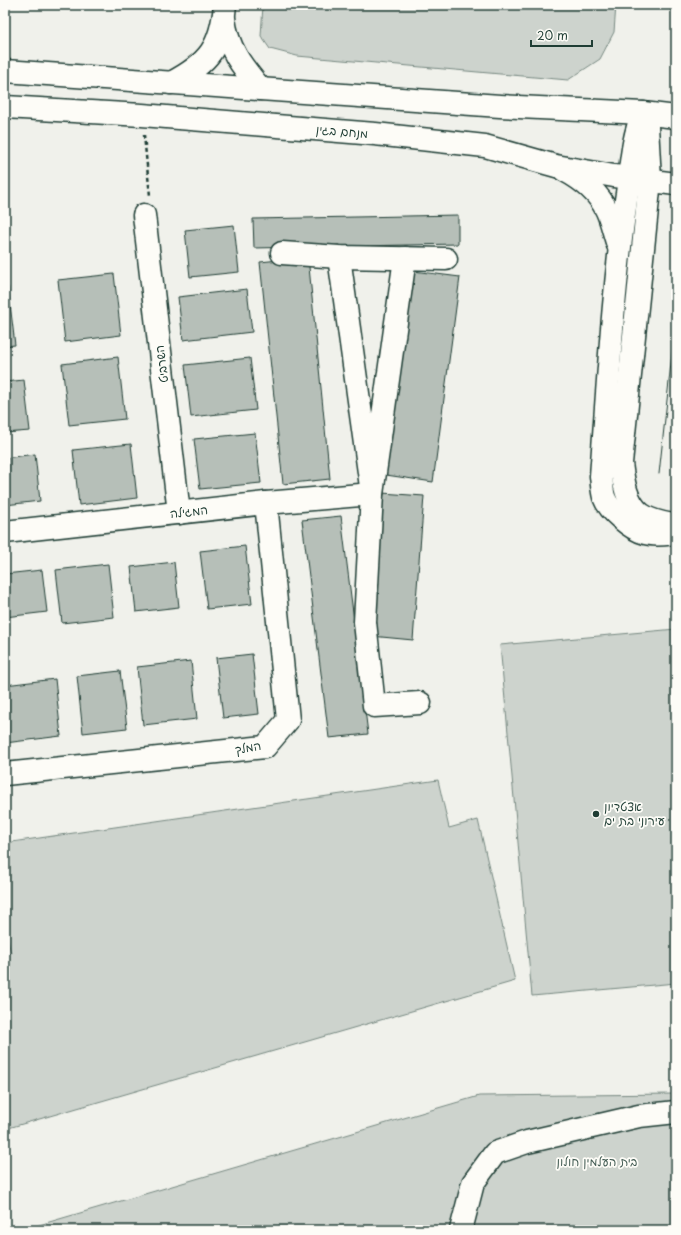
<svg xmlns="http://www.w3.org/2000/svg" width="681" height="1235" viewBox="0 0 681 1235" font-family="'Playpen Sans','Playpen Sans Hebrew',sans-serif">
  <rect width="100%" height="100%" fill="#f0f1eb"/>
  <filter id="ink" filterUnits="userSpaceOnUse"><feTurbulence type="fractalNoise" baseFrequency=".025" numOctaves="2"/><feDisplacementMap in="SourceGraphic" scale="8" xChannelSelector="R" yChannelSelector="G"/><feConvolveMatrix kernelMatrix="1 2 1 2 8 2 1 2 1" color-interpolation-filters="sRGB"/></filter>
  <g filter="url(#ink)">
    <g fill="#cdd3cd" stroke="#768880">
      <polygon points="263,5 616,5 614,32 600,59 568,80 297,56 270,49 261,36"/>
      <polygon points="676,629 676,983 532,996 500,645"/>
      <polygon points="438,780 449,828 478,820 515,981 5,1129 5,955 11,953 5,928 5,843"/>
      <polygon points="676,1094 676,1230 22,1230 479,1096"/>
    </g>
    <g fill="#b6bfb8" stroke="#1f3d34">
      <polygon points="458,215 458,244 254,248 253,219"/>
      <polygon points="234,225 239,272 190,277 185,230"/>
      <polygon points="308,257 330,479 283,484 260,262"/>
      <polygon points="413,271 460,277 433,482 386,475"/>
      <polygon points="114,274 121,335 65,342 58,280"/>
      <polygon points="5,287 8,287 15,345 5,346"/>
      <polygon points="247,289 252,332 183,340 178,297"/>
      <polygon points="118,357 125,419 69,425 62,364"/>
      <polygon points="250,358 256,410 191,417 185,365"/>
      <polygon points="24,380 30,431 5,433 5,382"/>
      <polygon points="255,433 261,483 200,489 194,439"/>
      <polygon points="131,444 137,498 79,505 73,450"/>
      <polygon points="35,454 40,501 5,505 5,458"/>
      <polygon points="382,493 424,496 413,640 371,636"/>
      <polygon points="341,516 368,734 329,738 302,520"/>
      <polygon points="245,546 252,604 207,609 200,551"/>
      <polygon points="174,562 179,607 136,612 131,567"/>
      <polygon points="108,564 114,617 62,623 56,570"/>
      <polygon points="42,570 47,612 5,617 5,574"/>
      <polygon points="252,654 259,714 223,718 216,658"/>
      <polygon points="191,661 197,719 143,725 137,667"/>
      <polygon points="120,671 127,728 83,733 77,676"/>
      <polygon points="55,679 61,736 5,743 5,685"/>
    </g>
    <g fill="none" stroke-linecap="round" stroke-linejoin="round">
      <g stroke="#1f3d34" stroke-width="25">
        <g id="minor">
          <path d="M224 18C227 48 242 67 261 89"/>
          <polyline points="5,71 500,106 643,113 676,117"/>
          <path d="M171 83C209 63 221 47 225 5"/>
          <polyline points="5,107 142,115 375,134 485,146 556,166 614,176 676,184"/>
          <path d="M643 113C631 141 631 170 626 200 613 291 608 384 601 476 602 483 602 490 604 497 609 511 631 529 645 533 655 536 666 534 676 533"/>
          <path d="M643 115 647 126 650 180 621 463C623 480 626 503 641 514 650 521 662 523 673 525"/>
          <path d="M564 170C581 179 599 193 607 211 612 222 614 234 618 245"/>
          <polyline points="144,215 179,513"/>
          <polyline points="282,253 339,257 446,259"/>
          <polyline points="405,258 372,494 365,622 374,706 420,703"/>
          <polyline points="5,532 266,503 372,494 339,257"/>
          <polyline points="5,774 265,747 288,720 266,503"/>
          <polyline points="461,1230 473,1183 495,1153 527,1142 639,1116 676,1112"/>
        </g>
      </g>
      <polyline stroke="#1f3d34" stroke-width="2.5" stroke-dasharray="4 3" stroke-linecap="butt" points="144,135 150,196"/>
      <use href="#minor" stroke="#fdfcf7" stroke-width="22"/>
      <g stroke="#1f3d34" stroke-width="1">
        <polyline points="659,474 676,317"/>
        <polyline points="674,474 676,454"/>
      </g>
    </g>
  </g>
  <circle fill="#1f3d34" stroke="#fdfcf7" stroke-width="1.5" cx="596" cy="814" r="4"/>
  <g text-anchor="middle" stroke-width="3.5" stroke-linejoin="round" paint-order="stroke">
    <g font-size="12" fill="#1f3d34" stroke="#fdfcf7">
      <text transform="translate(342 132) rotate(5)" y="4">מנחם בגין</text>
      <text transform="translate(162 364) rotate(-97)" y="4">השרביט</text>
      <text transform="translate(189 512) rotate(-6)" y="4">המגילה</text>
      <text transform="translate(248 748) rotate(-10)" y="4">המלך</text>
    </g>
    <g font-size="12" fill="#1f3d34" stroke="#fdfcf7" text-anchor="start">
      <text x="604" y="811">אצטדיון<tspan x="604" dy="14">עירוני בת ים</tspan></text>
    </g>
    <g font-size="12" fill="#425b53" stroke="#fdfcf7">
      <text x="597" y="1166">בית העלמין חולון</text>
    </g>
  </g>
  <rect width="681" height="1235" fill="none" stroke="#fdfcf7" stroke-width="20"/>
  <rect x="10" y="10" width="661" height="1215" fill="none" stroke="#1f3d34" stroke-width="1.5" filter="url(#ink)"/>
  <path d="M531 40v6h61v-6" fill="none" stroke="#1f3d34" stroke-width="2"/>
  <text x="537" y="40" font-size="12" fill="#1f3d34" stroke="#fdfcf7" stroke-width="3" paint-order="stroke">20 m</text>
</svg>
